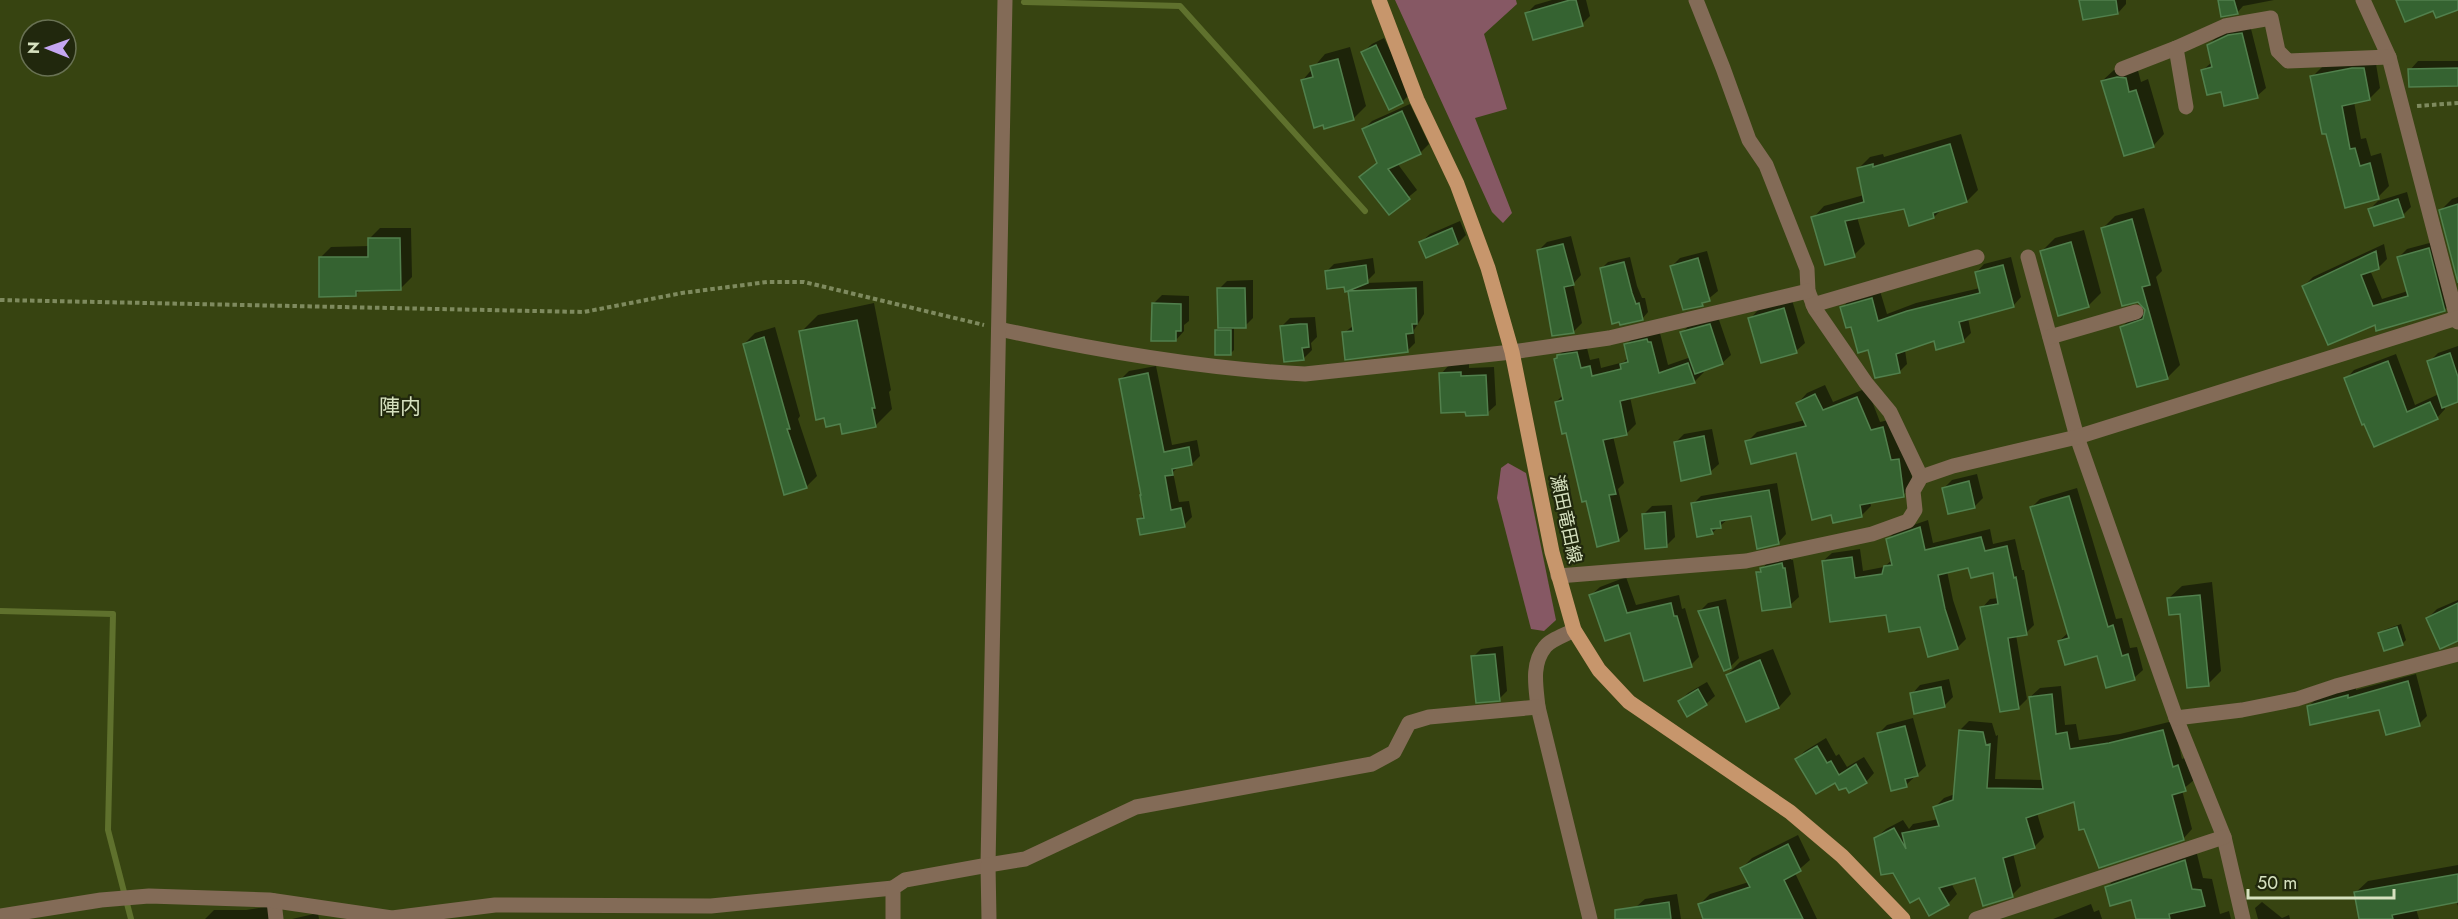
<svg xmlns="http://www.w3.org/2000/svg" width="2458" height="919" viewBox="0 0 2458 919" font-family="Jost,'Noto Sans JP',sans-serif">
  <rect width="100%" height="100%" fill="#374411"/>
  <g fill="#865864">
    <polygon points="1395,0 1516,0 1517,4 1484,34 1507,109 1475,118 1512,213 1503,223 1492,212"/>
    <polygon points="1508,463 1526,473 1556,620 1544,631 1531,629 1497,498 1501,468"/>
  </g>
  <g fill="#0007">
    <polygon points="1552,0 1586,0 1590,16 1582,24 1527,13 1535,5"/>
    <polygon points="2081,0 2126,0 2126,4 2118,13"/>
    <polygon points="2219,0 2274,0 2243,6 2237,13"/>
    <polygon points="2250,25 2266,88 2257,96 2222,90 2202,71 2212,62 2208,45 2217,37 2238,28"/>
    <polygon points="1384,38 1411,93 1402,102 1363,52 1372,44"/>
    <polygon points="1350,47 1366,106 1353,119 1324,123 1302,81 1325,54"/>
    <polygon points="2375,58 2380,88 2369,99 2354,102 2361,139 2366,138 2371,156 2381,153 2389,186 2378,197 2346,206 2312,77 2323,66"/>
    <polygon points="2418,61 2458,61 2458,84 2410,70"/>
    <polygon points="2129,66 2137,67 2141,82 2148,79 2164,134 2153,146 2102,81 2114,70"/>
    <polygon points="1410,104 1429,144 1421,152 1397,163 1417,190 1389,213 1378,162 1364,129 1372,121"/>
    <polygon points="1961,134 1978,190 1967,201 1942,209 1934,217 1905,207 1857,217 1865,244 1854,255 1813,218 1824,206 1864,195 1859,168 1870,157 1883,154 1884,157"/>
    <polygon points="2407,192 2411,207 2403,215 2370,209 2378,201"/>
    <polygon points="2458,197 2458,277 2441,210 2452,199"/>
    <polygon points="2144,208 2162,271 2156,277 2180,365 2167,378 2122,327 2135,314 2148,310 2102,229 2115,216"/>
    <polygon points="1460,221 1466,235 1458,243 1421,242 1430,234"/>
    <polygon points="380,228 411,228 412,277 401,288 361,289 355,295 320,258 331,247 369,246 369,239"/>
    <polygon points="2084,230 2101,293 2088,306 2042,251 2055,238"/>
    <polygon points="1571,236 1581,275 1573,284 1582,323 1573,332 1539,250 1547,242"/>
    <polygon points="2437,241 2453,302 2444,310 2376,323 2304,286 2313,277 2384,244 2387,259 2378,268 2370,270 2382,299 2408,291 2399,257 2407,249"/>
    <polygon points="1707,251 1718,291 1702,304 1684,309 1672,266 1680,258"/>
    <polygon points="1630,257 1637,286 1642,298 1645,298 1648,312 1642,319 1602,268 1608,262"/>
    <polygon points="2011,257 2021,297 2013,306 1968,318 1971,333 1963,341 1935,339 1905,350 1907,364 1899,372 1869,348 1842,308 1850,299 1880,291 1887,314 1916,303 1980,288 1976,273 1984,264"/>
    <polygon points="1373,258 1375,273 1365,283 1423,281 1424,314 1414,330 1415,343 1407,351 1344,333 1354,325 1349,289 1326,272 1334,264"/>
    <polygon points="1253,280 1253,318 1245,326 1234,326 1234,350 1230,354 1217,331 1219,328 1219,289 1227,281"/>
    <polygon points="1162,295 1189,296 1189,321 1184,325 1184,331 1176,340 1153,304"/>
    <polygon points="1792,300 1805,343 1796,351 1750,319 1758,310"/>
    <polygon points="874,303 891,390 889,392 892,409 875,426 841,423 825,416 801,332 818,315"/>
    <polygon points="1315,317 1317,337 1311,343 1312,350 1303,359 1282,326 1290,318"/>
    <polygon points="1718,317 1731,355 1722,363 1703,370 1704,372 1694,382 1630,397 1636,424 1627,433 1613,436 1624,483 1618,489 1628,531 1618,540 1567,431 1556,402 1563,395 1555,359 1567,347 1586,344 1590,360 1599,358 1601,368 1624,362 1629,357 1626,345 1635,336 1660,333 1668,365 1691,357 1682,332 1691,324"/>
    <polygon points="775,327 800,416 798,419 817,476 806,487 744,344 755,333"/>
    <polygon points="2458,346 2458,401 2444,406 2445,409 2437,418 2375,445 2346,379 2354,370 2396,354 2415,405 2439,394 2429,362 2438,353"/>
    <polygon points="1469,364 1469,368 1494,367 1496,405 1487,413 1441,374 1449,365"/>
    <polygon points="1156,366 1172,445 1197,440 1200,456 1192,464 1179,466 1173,472 1179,502 1189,501 1192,517 1184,525 1139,520 1145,514 1121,379 1129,371"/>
    <polygon points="1825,385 1833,402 1867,388 1880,422 1893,419 1900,451 1909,450 1913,486 1903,495 1870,501 1871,506 1861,516 1832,513 1797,451 1747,442 1757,432 1805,420 1798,403 1807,393"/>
    <polygon points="1712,429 1719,464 1710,472 1675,443 1684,434"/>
    <polygon points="1977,474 1983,498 1975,506 1944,488 1952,480"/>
    <polygon points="1777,483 1786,534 1778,543 1752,514 1729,518 1712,533 1693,504 1701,496"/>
    <polygon points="2077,488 2116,619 2122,618 2130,648 2137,647 2143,670 2134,678 2098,654 2059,641 2068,633 2032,507 2040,499"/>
    <polygon points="1672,505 1675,537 1667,545 1643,515 1652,506"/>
    <polygon points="1928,520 1933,543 1990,529 1993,544 2015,539 2022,570 2024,570 2034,625 2026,633 2016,635 2027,699 2018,708 1982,608 1990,599 1999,598 1994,571 1970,566 1947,571 1953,600 1966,639 1958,647 1929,655 1921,625 1888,613 1823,561 1832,553 1860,549 1863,571 1884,567 1892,560 1887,540 1896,531"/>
    <polygon points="1790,556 1791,560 1793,560 1799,597 1790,605 1758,573 1770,560"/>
    <polygon points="1626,577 1636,605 1679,595 1682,609 1685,608 1699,657 1691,665 1631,631 1591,595 1600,587"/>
    <polygon points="2212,582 2221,671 2208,684 2182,613 2169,598 2182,586"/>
    <polygon points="1726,599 1739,658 1730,667 1700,611 1708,603"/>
    <polygon points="2458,600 2458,639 2428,618 2437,609"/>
    <polygon points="2401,624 2406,640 2402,644 2380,634 2384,630"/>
    <polygon points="1503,646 1507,691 1499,699 1473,657 1481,649"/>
    <polygon points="1773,649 1791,694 1779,707 1747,720 1727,675 1740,662"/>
    <polygon points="2416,674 2427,716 2419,724 2380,708 2308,707 2317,698 2356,687 2356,690"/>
    <polygon points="1949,679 1953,697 1945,705 1912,694 1920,685"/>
    <polygon points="1707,682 1715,696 1706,704 1680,701 1688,693"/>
    <polygon points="2061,686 2065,725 2076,724 2079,740 2120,734 2173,721 2182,759 2187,757 2194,780 2182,790 2192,829 2183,839 2075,801 2037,813 2044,837 2034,847 2013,853 2021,886 2012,895 1976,877 1951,883 1957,894 1948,904 1920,896 1876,838 1886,829 1903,820 1909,829 1913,824 1939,819 1935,807 1944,798 1955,794 1960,730 1969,721 1992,723 1996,736 1998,735 1995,779 2043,780 2030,697 2040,688"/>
    <polygon points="1913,718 1926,766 1906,785 1878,734 1887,725"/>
    <polygon points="1826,738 1836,756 1839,754 1847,767 1864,757 1874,773 1866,782 1847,786 1797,759 1805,751"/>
    <polygon points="1798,835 1810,860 1795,873 1817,919 1705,919 1700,904 1710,894 1749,882 1742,868 1752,858"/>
    <polygon points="2196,850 2203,878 2212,879 2220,914 2229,911 2231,919 2137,919 2132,898 2107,887 2118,876"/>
    <polygon points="2458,865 2458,906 2456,900 2416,909 2419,919 2360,919 2355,893 2368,881"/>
    <polygon points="1677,894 1681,919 1638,919 1636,907 1645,899"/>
    <polygon points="2262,902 2282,918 2289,915 2290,919 2258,919 2255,908"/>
    <polygon points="2091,904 2094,912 2099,910 2102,919 2053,919"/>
    <polygon points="271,906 273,919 205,919 214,910 246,910"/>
    <polygon points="318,913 319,919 292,919"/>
  </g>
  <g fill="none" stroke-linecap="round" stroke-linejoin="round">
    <g stroke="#5f712d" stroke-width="6">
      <polyline points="1025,0 1024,2 1180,6 1365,211"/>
      <polyline points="0,611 113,614 108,830 131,919"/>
    </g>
  </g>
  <g fill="#356331" stroke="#51804d" stroke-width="1.5">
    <polygon points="1570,0 1576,0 1583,26 1533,40 1525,13"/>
    <polygon points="2079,0 2116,0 2118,14 2083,20"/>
    <polygon points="2218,0 2234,0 2238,14 2221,17"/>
    <polygon points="2396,0 2458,0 2458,10 2436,18 2433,11 2405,22"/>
    <polygon points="2242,33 2258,98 2224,106 2221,92 2207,95 2201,70 2212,67 2207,45 2228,35"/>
    <polygon points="1376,45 1403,103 1389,110 1361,52"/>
    <polygon points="1338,59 1354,120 1324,129 1323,125 1314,128 1301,80 1313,77 1310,66"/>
    <polygon points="2352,68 2364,68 2370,100 2342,106 2350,149 2355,148 2360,166 2370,163 2379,199 2345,208 2326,134 2322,134 2310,76"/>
    <polygon points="2458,68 2458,86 2409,87 2408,69"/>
    <polygon points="2117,77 2126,78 2129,92 2136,90 2154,147 2124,156 2101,81"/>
    <polygon points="1402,111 1421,154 1388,169 1410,199 1389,215 1359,177 1377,163 1362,129"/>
    <polygon points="1950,144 1967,202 1933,213 1934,218 1909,226 1904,209 1845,221 1855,257 1825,265 1811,217 1864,202 1857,168 1873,164 1873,167"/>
    <polygon points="2398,199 2404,217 2374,226 2368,209"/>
    <polygon points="2458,204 2458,283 2439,210"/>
    <polygon points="2132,219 2150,285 2142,287 2168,379 2137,387 2120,327 2143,319 2145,310 2138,302 2122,306 2101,228"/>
    <polygon points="1452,228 1458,244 1426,258 1419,242"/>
    <polygon points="368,238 400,238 401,290 356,291 356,296 319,297 319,257 368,257"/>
    <polygon points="2071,242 2089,307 2058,316 2040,251"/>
    <polygon points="1563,244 1574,285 1564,287 1574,333 1552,336 1537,250"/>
    <polygon points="2429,248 2445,311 2376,331 2375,325 2328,345 2302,286 2376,251 2379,269 2361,275 2373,306 2408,296 2397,257"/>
    <polygon points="1698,258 1710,301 1702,303 1703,306 1683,310 1670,266"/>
    <polygon points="1624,262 1632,293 1636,304 1639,303 1643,320 1620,325 1619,322 1612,324 1600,268"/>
    <polygon points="1366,265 1368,283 1348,291 1416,288 1417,324 1412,324 1413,333 1406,334 1408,352 1345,360 1342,332 1353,331 1348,291 1345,292 1344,287 1327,289 1325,271"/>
    <polygon points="2003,265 2014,307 1959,322 1964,342 1936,350 1934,341 1896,354 1900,373 1875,378 1868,350 1858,353 1851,327 1846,328 1840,307 1872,298 1878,321 1907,311 1980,293 1975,272"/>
    <polygon points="1217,288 1245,288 1246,328 1218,328"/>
    <polygon points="1152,303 1181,304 1181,331 1176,331 1176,341 1151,341"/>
    <polygon points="1784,308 1797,353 1761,363 1748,318"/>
    <polygon points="857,320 875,408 872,408 876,427 842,434 840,424 826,427 824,418 816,420 799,331"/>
    <polygon points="1300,324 1307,324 1309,347 1302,348 1304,360 1284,362 1280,326"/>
    <polygon points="1710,324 1723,364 1695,374 1680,332"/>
    <rect x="1215" y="330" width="16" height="25"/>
    <polygon points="764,337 790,429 787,429 807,488 784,495 743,344"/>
    <polygon points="1647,339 1648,342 1651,342 1659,373 1688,363 1695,383 1620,401 1627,435 1603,440 1616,494 1609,495 1619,541 1597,547 1586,501 1582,502 1566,433 1562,434 1555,402 1563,400 1554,359 1557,358 1557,355 1577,352 1581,368 1590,366 1592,376 1621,369 1620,364 1628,362 1624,344"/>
    <polygon points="2450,353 2458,377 2458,402 2442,408 2427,361"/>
    <polygon points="2388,361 2407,412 2430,402 2438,419 2374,447 2364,424 2362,425 2344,378"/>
    <polygon points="1461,372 1461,376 1486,375 1488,415 1466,416 1465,412 1441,413 1439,373"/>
    <polygon points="1148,373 1164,452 1189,447 1192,465 1172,469 1173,475 1165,476 1171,510 1181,508 1185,527 1140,535 1137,519 1144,518 1140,495 1141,495 1119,379"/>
    <polygon points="1815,394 1823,410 1857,397 1871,430 1883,427 1891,460 1899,459 1904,497 1860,505 1862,517 1833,523 1831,515 1812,520 1796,453 1751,464 1745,441 1806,426 1796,403"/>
    <polygon points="1704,436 1711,474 1681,481 1674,442"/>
    <polygon points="1969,481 1975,508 1948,514 1942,488"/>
    <polygon points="1769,490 1779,544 1757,549 1751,516 1720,521 1721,528 1711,529 1713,534 1697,537 1691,503"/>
    <polygon points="2069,496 2108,627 2113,625 2122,656 2128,654 2135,680 2106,688 2097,656 2065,665 2058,641 2069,638 2030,507"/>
    <polygon points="1665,512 1667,547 1645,549 1642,514"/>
    <polygon points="1920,527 1925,550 1981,537 1985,551 2007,546 2014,578 2016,577 2027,635 2008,638 2019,709 2000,712 1980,607 1998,604 1993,573 1971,578 1968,568 1938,575 1945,609 1958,649 1928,657 1920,627 1889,632 1886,615 1830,622 1822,561 1852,557 1855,578 1882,574 1884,566 1892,565 1886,539"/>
    <polygon points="1782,563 1783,568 1785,568 1791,607 1762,611 1756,572 1761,572 1760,568"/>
    <polygon points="1618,585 1627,613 1671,603 1674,616 1677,616 1692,667 1644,681 1630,633 1605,641 1589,595"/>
    <polygon points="2200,595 2209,686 2187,688 2180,614 2169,615 2167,598"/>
    <polygon points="2458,603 2458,641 2440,649 2426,618"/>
    <polygon points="1718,607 1731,668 1724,671 1698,611"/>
    <polygon points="2397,627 2403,645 2384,651 2378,633"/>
    <polygon points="1495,654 1500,701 1476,703 1471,656"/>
    <polygon points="1760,660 1779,708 1746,722 1726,675"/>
    <polygon points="2408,681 2420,726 2386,735 2379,710 2310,725 2307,706 2348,695 2348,698"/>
    <polygon points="1941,687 1945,707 1914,714 1910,693"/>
    <polygon points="1698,689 1707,705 1687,717 1678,701"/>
    <polygon points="2052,694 2056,734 2067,732 2070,749 2109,743 2163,730 2173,767 2178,765 2186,791 2172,795 2184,840 2099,868 2084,829 2079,830 2074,802 2026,818 2035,848 2003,858 2013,897 1983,906 1975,878 1939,888 1949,905 1929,916 1919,898 1910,903 1893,873 1881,875 1874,838 1894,828 1906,849 1902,833 1939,826 1933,807 1953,800 1959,730 1983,732 1986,745 1990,744 1987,788 2043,789 2029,697"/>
    <polygon points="1905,726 1918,776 1905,779 1907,787 1891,791 1877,733"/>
    <polygon points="1817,746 1827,763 1831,761 1839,775 1856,764 1867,783 1849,793 1846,788 1839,790 1835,783 1816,794 1795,759"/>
    <polygon points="1788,844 1801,871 1784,880 1803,919 1703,919 1698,904 1750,887 1740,868"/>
    <polygon points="2185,860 2192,889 2201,890 2205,906 2169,914 2170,919 2136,919 2131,900 2110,906 2105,887"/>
    <polygon points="2458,874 2458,902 2392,915 2393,919 2359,919 2354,892"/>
    <polygon points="1669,902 1671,919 1615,919 1615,910"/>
  </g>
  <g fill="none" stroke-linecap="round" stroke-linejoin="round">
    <g stroke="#7e8a5e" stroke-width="4" stroke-dasharray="4.5 3" stroke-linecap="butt">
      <polyline points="2417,106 2458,103"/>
      <polyline points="0,300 584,312 682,293 767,282 804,282 984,325"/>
    </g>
    <g stroke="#836b57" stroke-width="15">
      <polyline points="1696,0 1723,68 1749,140 1766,165 1807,269 1808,291 1815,309 1866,383 1890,412 1921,477"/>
      <polyline points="2363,0 2389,57 2458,322"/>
      <polyline points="2122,69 2176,48"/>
      <polyline points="2186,107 2176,48 2225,26 2271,18 2278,51 2288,61 2389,57"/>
      <polyline points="2028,257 2077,437 2176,718 2224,837 2243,919"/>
      <polyline points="1813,305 1977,257"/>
      <path d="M999 329C1099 351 1202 369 1305 374L1512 352 1609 338 1808 291"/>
      <polyline points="2050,337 2136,312"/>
      <polyline points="1558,576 1746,561 1872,534 1908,521 1915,510 1913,491 1921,477 1953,466 2077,437 2457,318"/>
      <path d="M1574 630C1565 635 1550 640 1545 647 1531 664 1536 687 1538 707L1590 919"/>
      <polyline points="2176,718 2242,710 2297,699 2336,686 2458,654"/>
      <polyline points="274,901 276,919"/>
      <polyline points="0,916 101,900 149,896 269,900 392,918 495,905 711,906 893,888"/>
      <polyline points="893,919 893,888 905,880 988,865 1005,0"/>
      <polyline points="989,919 988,865 1025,859 1136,807 1372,764 1394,752 1409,723 1429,717 1538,707"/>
      <polyline points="1976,919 2224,837"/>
    </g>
    <polyline stroke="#c7966c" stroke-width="15" points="1379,0 1417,100 1457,184 1488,268 1512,352 1552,552 1574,630 1599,670 1629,702 1790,812 1842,856 1903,919"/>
  </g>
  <g text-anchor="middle" stroke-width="4.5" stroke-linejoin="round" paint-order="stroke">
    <g font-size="18" fill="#d6e1bf" stroke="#21280d">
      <text transform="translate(1566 519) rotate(78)" y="6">瀬田竜田線</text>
    </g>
    <g font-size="21" fill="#d6e1bf" stroke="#21280d">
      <text x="400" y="414">陣内</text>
    </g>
  </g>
  <g transform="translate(48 48) rotate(271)"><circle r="28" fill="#21280d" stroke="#697254" stroke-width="1.5"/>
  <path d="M0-4.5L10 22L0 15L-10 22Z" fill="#c5a7f1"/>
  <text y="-9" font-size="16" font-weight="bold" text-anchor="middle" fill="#d6e1bf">N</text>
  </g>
  <path d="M2248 889v9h146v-9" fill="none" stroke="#d6e1bf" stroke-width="3"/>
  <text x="2257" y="889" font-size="18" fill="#d6e1bf" stroke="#21280d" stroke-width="4.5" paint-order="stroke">50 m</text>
</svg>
